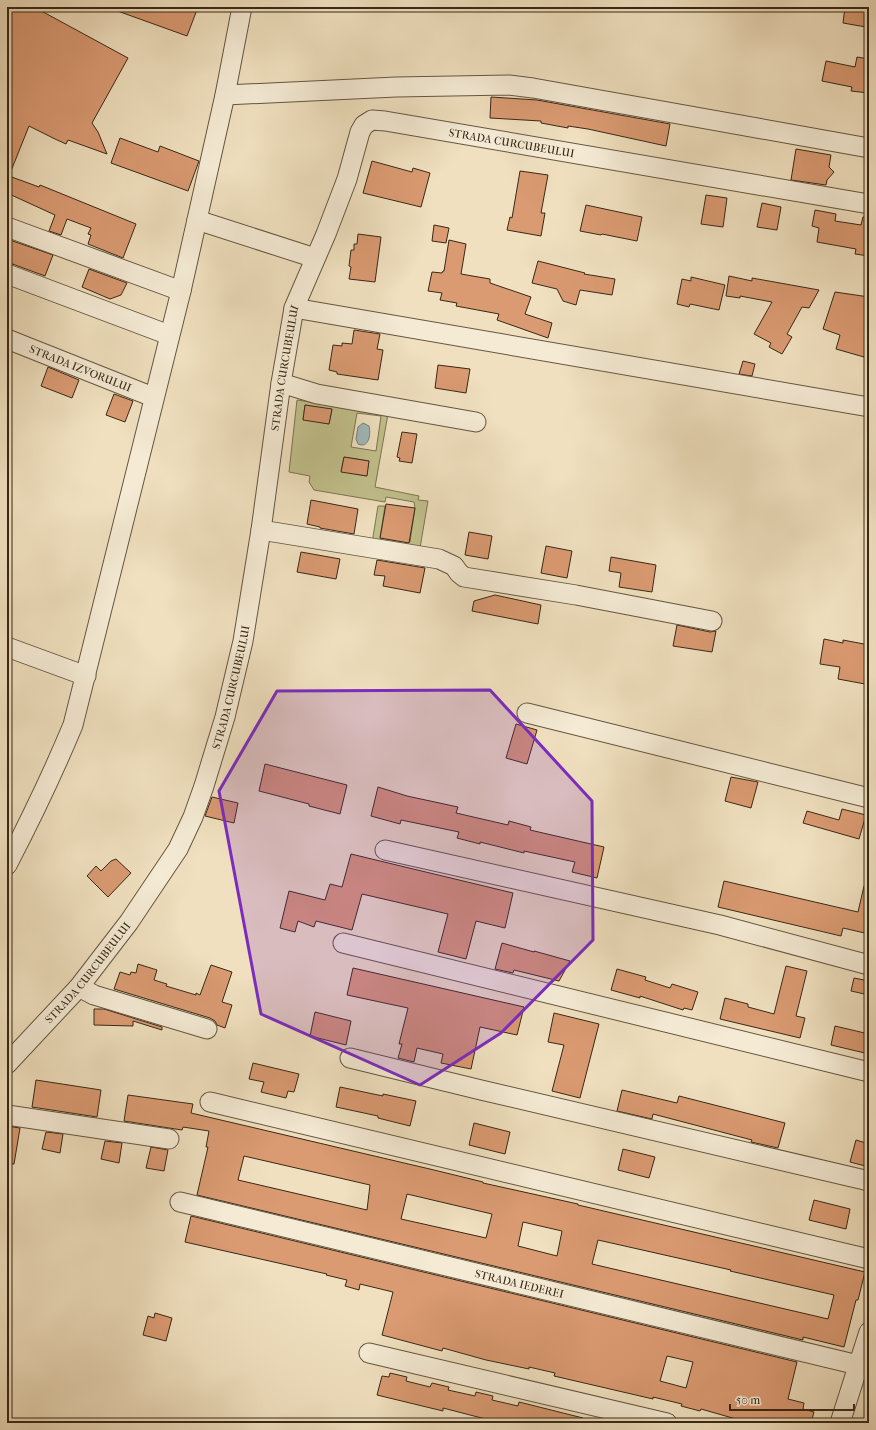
<svg xmlns="http://www.w3.org/2000/svg" width="876" height="1430" viewBox="0 0 876 1430" font-family="'IM FELL French Canon',serif">
  <rect width="100%" height="100%" fill="#f0e0bf"/>
  <filter id="stains"><feTurbulence type="fractalNoise" baseFrequency=".005" numOctaves="4"/><feColorMatrix values="0 0 0 0 .2 0 0 0 0 .09 0 0 0 0 .02 0 0 0 .5 -.17"/></filter>
  <radialGradient id="worn" r=".72"><stop offset=".6" stop-color="#630" stop-opacity="0"/><stop offset="1" stop-color="#630" stop-opacity=".3"/></radialGradient>
  <path fill="#c1c08c" stroke="#7c7451" fill-rule="evenodd" d="M297 400 388 414 375 487 419 496 418 500 428 501 420 548 372 543 378 506H385L380 538 410 542 415 508 414 502 386 497 385 502 314 490 309 482 310 476 289 472ZM305 405 332 410 329 424 303 419ZM357 413 381 416 376 451 351 447ZM344 457 369 461 366 476 341 471Z"/>
  <path fill="#a0babd" stroke="#76807a" d="M363 423 369 426C371 434 369 449 358 444L356 439 358 427Z"/>
  <g fill="#da9a72" stroke="#372816" fill-rule="evenodd">
    <polygon points="7,7 34,7 128,58 92,123 98,132 107,154 68,140 66,144 55,139 29,126 9,176 39,187 40,185 136,224 123,258 88,244 91,235 88,234 91,228 67,219 61,235 49,231 55,215 7,193"/>
    <polygon points="112,7 198,7 187,36 112,9"/>
    <polygon points="845,7 869,9 866,27 843,23"/>
    <polygon points="857,57 869,59 869,93 851,91 852,87 822,81 826,61 855,67"/>
    <polygon points="491,97 537,100 670,124 666,146 588,129 568,126 568,128 541,123 541,121 490,118"/>
    <polygon points="120,138 158,152 160,146 199,161 188,191 111,163"/>
    <polygon points="796,149 831,155 829,167 834,172 827,180 826,185 791,180"/>
    <polygon points="372,161 412,172 413,168 430,173 421,207 363,193"/>
    <polygon points="520,171 548,175 541,213 545,213 541,236 507,230 510,217 512,218"/>
    <polygon points="706,195 727,198 723,227 701,224"/>
    <polygon points="762,203 781,207 777,230 757,227"/>
    <polygon points="586,205 642,217 637,241 602,234 601,235 580,231"/>
    <polygon points="815,210 836,214 835,221 861,225 863,217 869,217 869,256 855,254 856,249 817,242 819,228 812,226"/>
    <polygon points="434,225 449,228 446,243 432,241"/>
    <polygon points="358,234 381,237 375,282 349,279 351,267 349,266 351,250 354,250 354,244 357,244"/>
    <polygon points="7,239 53,255 45,276 7,262"/>
    <polygon points="449,240 466,244 461,274 490,279 490,283 531,297 525,314 552,323 548,338 497,320 499,314 456,306 457,303 440,300 442,293 428,291 432,272 442,273 443,271 444,271"/>
    <polygon points="538,261 585,273 584,274 615,279 612,295 580,290 576,305 563,301 557,289 532,283"/>
    <polygon points="89,269 127,283 121,295 110,299 82,287"/>
    <polygon points="729,276 752,281 752,278 819,290 809,308 802,307 787,334 792,337 782,354 769,347 771,343 754,334 772,302 740,296 740,298 726,296"/>
    <polygon points="691,277 725,285 719,310 690,304 689,307 677,304 682,279 691,281"/>
    <polygon points="835,292 869,297 869,341 864,357 836,349 840,335 823,329"/>
    <polygon points="354,330 380,334 377,349 383,350 378,380 337,374 337,372 329,370 333,345 342,346 342,343 352,344"/>
    <polygon points="743,361 755,364 752,376 739,374"/>
    <polygon points="438,365 470,369 466,393 435,388"/>
    <polygon points="48,367 79,380 72,398 41,386"/>
    <polygon points="114,394 133,401 125,422 106,415"/>
    <polygon points="305,405 332,409 329,424 303,420"/>
    <polygon points="402,432 417,434 412,463 399,461 400,458 397,457"/>
    <polygon points="344,457 369,461 367,476 341,472"/>
    <polygon points="311,500 358,509 354,534 320,528 320,527 307,524"/>
    <polygon points="386,504 415,508 409,543 380,538"/>
    <polygon points="469,532 492,536 488,559 465,555"/>
    <polygon points="546,546 572,551 567,578 541,573"/>
    <polygon points="301,552 340,559 336,579 297,572"/>
    <polygon points="611,557 656,565 652,592 619,587 621,573 609,571"/>
    <polygon points="377,560 425,568 420,593 383,586 385,576 374,575"/>
    <polygon points="495,595 541,605 538,624 472,611 474,601"/>
    <polygon points="677,625 710,632 716,631 712,652 673,646"/>
    <polygon points="824,639 843,643 843,640 869,645 869,661 865,684 838,679 840,667 820,664"/>
    <polygon points="516,724 537,730 527,764 506,758"/>
    <polygon points="265,764 347,785 340,814 309,806 309,804 259,791"/>
    <polygon points="731,777 758,782 751,808 725,801"/>
    <polygon points="378,787 407,796 458,807 456,813 508,825 509,821 531,827 530,830 604,847 597,878 572,872 575,862 524,851 524,853 480,842 480,844 457,838 459,832 401,820 400,824 371,816"/>
    <polygon points="212,797 238,803 234,823 205,816"/>
    <polygon points="842,809 866,815 859,839 803,823 807,811 839,820"/>
    <polygon points="351,854 513,893 505,928 476,921 466,959 438,952 448,914 362,894 352,930 316,921 314,927 298,921 295,932 280,928 289,891 325,900 330,884 342,887"/>
    <polygon points="116,859 131,873 108,897 87,876 96,866 101,871 111,861"/>
    <polygon points="724,881 858,912 864,886 869,887 869,934 843,928 841,936 718,907"/>
    <polygon points="502,943 534,952 534,951 570,961 559,981 514,970 513,973 495,969"/>
    <polygon points="138,964 157,970 154,980 167,984 166,986 196,995 196,993 200,995 211,965 232,972 222,1002 232,1005 225,1028 217,1025 215,1021 210,1018 114,989 120,972 130,975 131,972 136,973"/>
    <polygon points="786,966 807,971 796,1016 805,1018 800,1038 720,1019 725,998 748,1004 748,1007 774,1014"/>
    <polygon points="353,968 524,1007 517,1035 480,1027 471,1069 441,1063 443,1054 417,1048 414,1062 398,1058 402,1044 399,1044 408,1008 347,995"/>
    <polygon points="617,969 646,977 645,980 670,988 672,984 698,992 692,1010 684,1008 683,1010 640,996 640,998 611,990"/>
    <polygon points="854,978 869,981 869,995 851,991"/>
    <polygon points="94,1009 104,1009 162,1027 162,1030 133,1021 133,1026 94,1025"/>
    <polygon points="315,1012 351,1021 346,1045 310,1036"/>
    <polygon points="554,1013 599,1024 580,1098 552,1091 564,1045 548,1042"/>
    <polygon points="835,1026 869,1034 869,1054 831,1045"/>
    <polygon points="253,1063 299,1074 294,1092 288,1091 286,1098 261,1092 264,1082 249,1079"/>
    <polygon points="36,1080 101,1090 97,1117 32,1107"/>
    <polygon points="340,1087 383,1096 383,1094 416,1101 410,1126 378,1118 378,1116 336,1107"/>
    <polygon points="622,1090 677,1103 679,1096 785,1123 778,1148 751,1142 752,1140 653,1114 652,1119 617,1111"/>
    <path d="M128 1095 193 1104 191 1113 434 1170 483 1182V1183L578 1204V1205L865 1272 858 1300H856L844 1347 803 1337V1340L197 1195 208 1147H206L209 1131 183 1127 182 1130 124 1121ZM244 1156 370 1185 367 1210 238 1180ZM407 1194 492 1214 486 1238 401 1219ZM523 1222 562 1231 557 1256 518 1246ZM598 1240 731 1270 730 1271 834 1295 828 1319 592 1264Z"/>
    <polygon points="474,1123 510,1132 505,1154 469,1145"/>
    <polygon points="7,1126 20,1128 14,1164 7,1164"/>
    <polygon points="46,1132 63,1134 60,1153 42,1149"/>
    <polygon points="856,1140 869,1144 869,1167 850,1162"/>
    <polygon points="105,1141 122,1143 119,1163 101,1159"/>
    <polygon points="151,1147 168,1150 164,1171 146,1168"/>
    <polygon points="623,1149 655,1157 649,1178 618,1170"/>
    <polygon points="814,1200 850,1209 846,1229 809,1220"/>
    <path d="M191 1216 797 1362 788 1399 804 1403 803 1409 814 1412 811 1423H750L701 1409 700 1411 681 1406 682 1404 653 1397V1399L554 1376 555 1373 529 1367V1369L486 1360 443 1348 442 1351 382 1335 393 1292 360 1284 359 1290 345 1286 347 1280 326 1275 327 1274 185 1242ZM667 1356 693 1362 686 1388 660 1381Z"/>
    <polygon points="155,1313 172,1318 166,1341 143,1335 148,1316 154,1318"/>
    <polygon points="390,1373 407,1377 406,1381 430,1387 432,1383 449,1387 448,1390 475,1396 476,1392 493,1396 492,1400 518,1406 519,1402 583,1418 583,1423 501,1423 443,1408 443,1411 377,1395 382,1376 389,1377"/>
  </g>
  <g fill="none" stroke-linecap="round" stroke-linejoin="round">
    <g stroke="#655640" stroke-width="21">
      <g id="minor">
        <polyline points="225,95 396,87 509,85 533,88 869,148"/>
        <polyline points="197,220 315,258"/>
        <polyline points="7,227 181,291"/>
        <polyline points="7,274 169,335"/>
        <polyline points="294,308 869,407"/>
        <path id="s1" d="M7 339 153 397"/>
        <polyline points="281,383 317,394 476,422"/>
        <polyline points="261,530 439,559 454,566 459,573 464,577 576,595 712,621"/>
        <polyline points="7,647 86,676"/>
        <polyline points="527,713 869,798"/>
        <polyline points="385,850 720,925 869,965"/>
        <path d="M7 865C31 819 53 773 73 725L181 291 225 95 242 7"/>
        <polyline points="343,943 869,1072"/>
        <polyline points="79,987 94,995 207,1029"/>
        <polyline points="350,1058 481,1090 869,1181"/>
        <path id="s2" d="M7 1064 79 987 129 922 178 849 193 817 204 786 225 717 243 641 261 530 281 383 294 308 326 234 347 179 360 132 364 125 372 120 385 121 869 204"/>
        <polyline points="210,1102 869,1259"/>
        <polyline points="7,1115 169,1139"/>
        <path id="s3" d="M180 1202 858 1365"/>
        <polyline points="369,1353 667,1423"/>
        <polyline points="840,1423 869,1332"/>
      </g>
    </g>
    <use href="#minor" stroke="#f5ebd5" stroke-width="19"/>
  </g>
  <path fill="#7b2cbf" fill-opacity="0.2" stroke="#7b2cbf" stroke-width="3" stroke-linejoin="round" d="M490 690 592 801 593 940 501 1033 420 1085 261 1014 219 791 277 691Z"/>
  <g text-anchor="middle" stroke-width="3" stroke-linejoin="round" paint-order="stroke">
    <g font-size="11" fill="#372816" stroke="#f5ebd5">
      <text dy="4" stroke="none"><textPath href="#s2" startOffset="1178">STRADA CURCUBEULUI</textPath></text>
      <text dy="4" stroke="none"><textPath href="#s1" startOffset="79">STRADA IZVORULUI</textPath></text>
      <text dy="4" stroke="none"><textPath href="#s2" startOffset="770">STRADA CURCUBEULUI</textPath></text>
      <text dy="4" stroke="none"><textPath href="#s2" startOffset="446">STRADA CURCUBEULUI</textPath></text>
      <text dy="4" stroke="none"><textPath href="#s2" startOffset="122">STRADA CURCUBEULUI</textPath></text>
      <text dy="4" stroke="none"><textPath href="#s3" startOffset="349">STRADA IEDEREI</textPath></text>
    </g>
  </g>
  <rect width="876" height="1430" fill="none" stroke="#f0e0bf" stroke-width="24"/>
  <rect x="8" y="8" width="860" height="1414" fill="none" stroke="#372816" stroke-width="2"/>
  <rect x="12" y="12" width="852" height="1406" fill="none" stroke="#372816"/>
  <path d="M730 1404v6h124v-6" fill="none" stroke="#372816" stroke-width="2"/>
  <text x="736" y="1404" font-size="12" fill="#372816" stroke="#f5ebd5" stroke-width="3" paint-order="stroke">50 m</text>
  <rect width="100%" height="100%" filter="url(#stains)"/>
  <rect width="100%" height="100%" fill="url(#worn)"/>
</svg>
